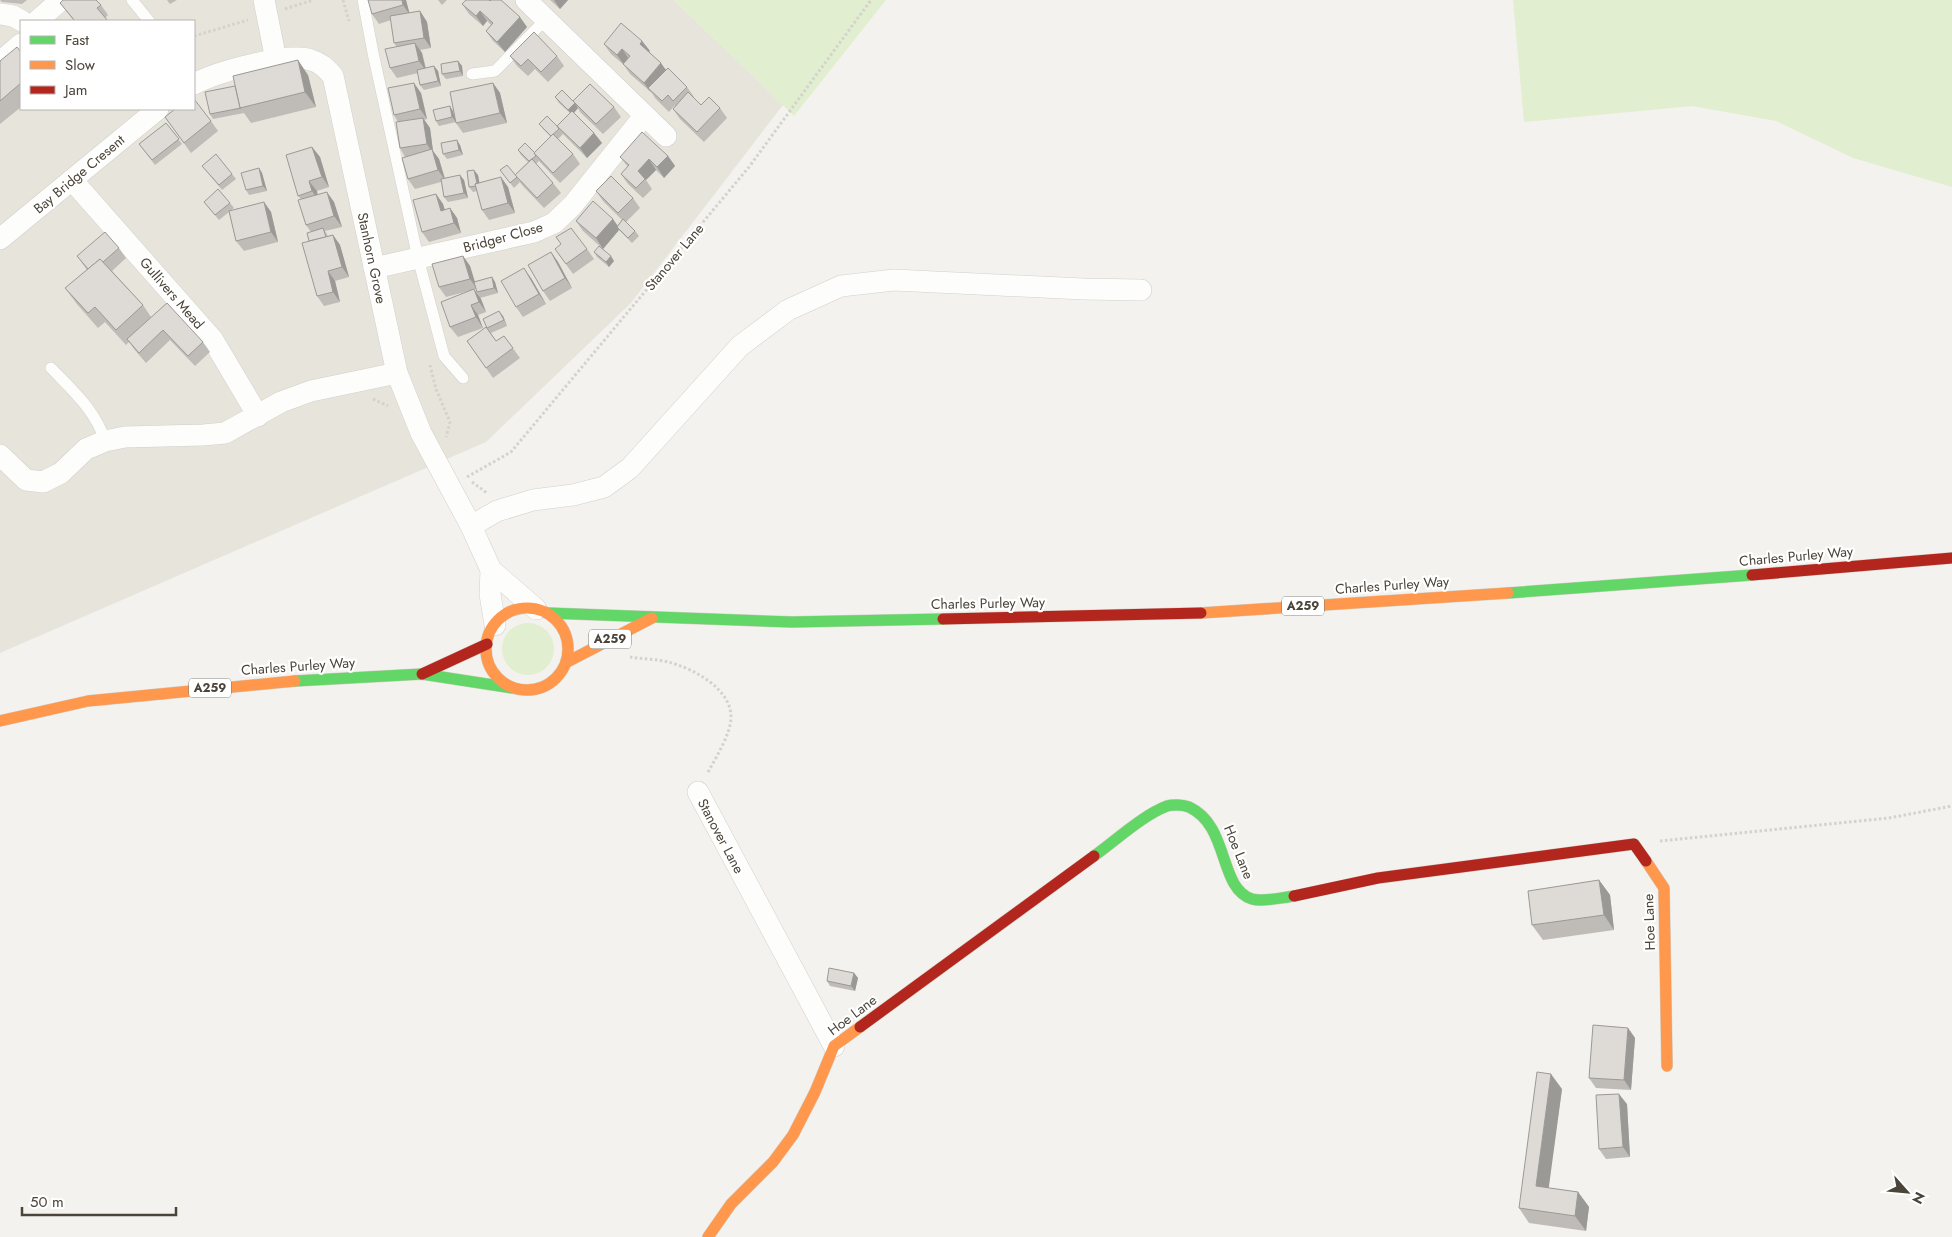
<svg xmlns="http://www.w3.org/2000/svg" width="1952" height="1237" viewBox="0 0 1952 1237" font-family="Jost,sans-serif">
  <rect width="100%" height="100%" fill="#f4f2ee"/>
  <path fill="#e7e4dc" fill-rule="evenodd" d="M0 0H674L783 105 631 303 486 442 0 653ZM21 21H194V109H21Z"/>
  <g fill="#e1eecf">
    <polygon points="674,0 886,0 794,116"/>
    <polygon points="1513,0 1952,0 1952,187 1853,158 1776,121 1692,106 1524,122"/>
    <circle cx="528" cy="649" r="26"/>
  </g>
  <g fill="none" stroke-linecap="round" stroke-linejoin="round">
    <g stroke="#d2d0cb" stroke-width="12">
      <g id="lane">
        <polyline points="132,0 149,21"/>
        <polyline points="363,0 373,53 418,258 444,356 463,378"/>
        <polyline points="472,74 495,71 545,20"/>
        <path d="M51 368C73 391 96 411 105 441"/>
      </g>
    </g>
    <g stroke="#d2d0cb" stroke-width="22">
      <g id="street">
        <polyline points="264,0 276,60"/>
        <polyline points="526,0 666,136"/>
        <polyline points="0,14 13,16 22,21"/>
        <polyline points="37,21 61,0"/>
        <polyline points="0,62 21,44"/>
        <path d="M194 84C217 72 287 52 311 60 321 63 326 68 333 76L397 373 421 433 471 526 491 570 490 594 495 625"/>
        <polyline points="72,180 213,340 258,416"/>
        <polyline points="0,239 158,109"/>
        <polyline points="374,268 534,232 554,223 572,206 644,116"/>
        <polyline points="0,455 26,480 43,482 61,473 86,449 105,441 125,437 203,435 225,433 281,402 311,391 397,373"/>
        <polyline points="471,526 497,511 533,500 573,495 604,487 630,468 740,346 788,310 841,286 894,280 1083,289 1141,290"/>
        <polyline points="491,570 536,609"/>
        <polyline points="698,792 834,1046"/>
      </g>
    </g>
    <g stroke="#d3cfc5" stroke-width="12">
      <g id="fast">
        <polyline points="1508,593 1752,575"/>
        <polyline points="548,613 792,622 943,619"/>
        <polyline points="295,681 422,674 512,688"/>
        <path d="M1094 856C1115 841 1143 815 1167 806 1173 804 1183 805 1189 807 1230 826 1218 888 1252 899 1262 902 1283 898 1294 896"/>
      </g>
    </g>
    <g stroke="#d3cfc5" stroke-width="12">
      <g id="slow">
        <circle cx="527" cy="649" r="41"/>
        <polyline points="1201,613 1508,593"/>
        <polyline points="567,662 652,618"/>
        <polyline points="0,721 88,701 295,681"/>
        <polyline points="1646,861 1664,888 1667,1066"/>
        <polyline points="708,1237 731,1204 773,1162 793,1135 815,1092 834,1046 860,1027"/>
      </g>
    </g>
    <g stroke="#d3cfc5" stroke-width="12">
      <g id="jam">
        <polyline points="1752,575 1952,558"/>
        <polyline points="943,619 1201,613"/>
        <polyline points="422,674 487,644"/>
        <polyline points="1294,896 1378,878 1634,844 1646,861"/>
        <polyline points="860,1027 1094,856"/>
      </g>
    </g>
    <g stroke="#d3d2cc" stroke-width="3" stroke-dasharray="2.5 2.5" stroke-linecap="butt">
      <polyline points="343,0 349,21"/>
      <polyline points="285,9 313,0"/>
      <polyline points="194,36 248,20"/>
      <polyline points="430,365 436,389 450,422 446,437"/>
      <polyline points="373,399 388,406"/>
      <polyline points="467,477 511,452 749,167 871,0"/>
      <polyline points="472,482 487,493"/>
      <path d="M630 657C642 659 656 659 668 662 692 668 731 688 731 717 731 734 715 759 707 774"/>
      <polyline points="1660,841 1889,818 1952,806"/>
    </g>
    <use href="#lane" stroke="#fdfdfc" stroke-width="11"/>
    <use href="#street" stroke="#fdfdfc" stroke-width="21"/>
    <use href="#fast" stroke="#63d668" stroke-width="11"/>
    <use href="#slow" stroke="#ff974d" stroke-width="11"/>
    <use href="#jam" stroke="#b3261e" stroke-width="11"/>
  </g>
  <g fill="#bfbcb8">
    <polygon points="0,0 27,0 22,4 2,2"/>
    <polygon points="167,0 177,0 170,4"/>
    <polygon points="368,0 406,0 409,13 420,11 427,22 431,48 420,50 422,53 426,68 434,66 438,71 441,86 424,90 420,85 418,73 397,78 390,68 397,47 394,43 391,20 379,24 372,14"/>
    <polygon points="438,0 447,0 442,5"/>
    <polygon points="550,0 568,0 560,9"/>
    <polygon points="490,1 527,27 505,52 493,41 486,31 491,25 487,21 483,26 469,14 462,4"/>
    <polygon points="60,3 101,5 108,15 105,18 108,21 74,21"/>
    <polygon points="642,41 650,51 649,52 666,70 687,87 694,97 694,98 701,105 720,108 727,118 704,142 680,119 673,109 675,106 675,105 669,112 655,98 652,93 630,74 624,65 611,54 604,44"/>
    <polygon points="21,52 21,107 0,124 0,61"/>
    <polygon points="510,56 557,56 564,66 548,82 535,69 528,76 517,66"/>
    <polygon points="458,61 462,66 463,76 446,79 442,74"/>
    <polygon points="308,75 316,107 251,123 244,113 213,119 210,114"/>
    <polygon points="493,83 500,93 507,123 463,133 456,123"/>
    <polygon points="421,93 427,119 424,120 430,128 433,151 439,159 445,178 464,180 468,198 448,202 444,197 441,182 415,189 408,179 405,157 400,148 398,122 394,115"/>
    <polygon points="555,97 574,101 614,107 621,117 603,134 580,112 578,108 574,113 594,133 602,143 587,158 563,134 558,139 573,154 580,164 560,183 539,161 536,164 553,183 561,193 544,208 522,185 515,175 528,162 521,155 518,150 535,153 551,137 543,129 539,124 557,126 570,113 559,103"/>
    <polygon points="450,106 456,122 439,126 436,121"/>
    <polygon points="165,117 211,121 218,131 191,153"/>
    <polygon points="166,123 182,144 155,165 139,144"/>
    <polygon points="460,145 463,155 447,159 443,154"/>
    <polygon points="312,147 320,157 329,187 317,191 317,194 334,202 342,227 325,231 328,236 333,235 340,245 349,277 335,281 340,302 324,306 317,296 309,241 311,232 306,225 301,199 298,196"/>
    <polygon points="668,156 675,166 664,178 656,170 646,180 652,189 643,198 628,184 621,174 628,167 620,157"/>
    <polygon points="202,166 232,174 236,179 222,190"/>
    <polygon points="259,168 262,173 267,191 249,195 246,190"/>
    <polygon points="478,175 479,183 508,187 515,213 489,220 482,210 477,191 473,192 469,187"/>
    <polygon points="504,175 517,177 520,182 514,188"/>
    <polygon points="596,191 633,198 640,208 626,222 635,231 639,236 632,243 619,230 603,249 583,231 576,221 617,226 622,220 603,201"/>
    <polygon points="436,194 443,204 445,210 450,208 457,218 461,233 429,242 422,232"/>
    <polygon points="204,202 230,203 234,208 230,211 264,202 271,212 278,242 244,251 236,241 229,212 219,220"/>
    <polygon points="119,248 126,258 112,271 143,305 151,317 203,342 210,352 195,366 170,340 146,363 134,349 129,342 126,345 105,322 98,328 76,303 65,288 87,270 77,256"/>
    <polygon points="555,249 587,249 594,259 573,274"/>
    <polygon points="551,252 558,262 572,288 550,301 543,291"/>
    <polygon points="594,252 614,261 609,267 597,257"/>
    <polygon points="463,256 470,266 475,282 492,277 495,282 498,293 480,298 477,292 476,289 474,289 481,299 486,312 478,315 483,328 458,337 450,327 473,290 446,297 439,287"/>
    <polygon points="531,278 546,304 523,317 516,307"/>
    <polygon points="503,316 507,326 491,333 496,341 504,336 520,358 493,378 467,341"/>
    <polygon points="1599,880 1610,895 1614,930 1543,940 1532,925"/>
    <polygon points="854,973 858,978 855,991 830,986 827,981"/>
    <polygon points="1628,1028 1635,1038 1631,1090 1596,1088 1589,1078"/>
    <polygon points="1562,1089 1548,1188 1578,1192 1589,1207 1586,1231 1529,1223 1519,1208"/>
    <polygon points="1627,1104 1630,1157 1606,1159 1599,1149"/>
  </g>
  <g fill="#9b9996">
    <polygon points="402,0 406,0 410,15 403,5"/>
    <polygon points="554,0 568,0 560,9"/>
    <polygon points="420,11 427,22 431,48 424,38"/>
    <polygon points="480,11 487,21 483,26 476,16"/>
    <polygon points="520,17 527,27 505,52 497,42"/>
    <polygon points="642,41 650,51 647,54 640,44"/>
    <polygon points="415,43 422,53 426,71 419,61"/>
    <polygon points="622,49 629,59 624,65 617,55"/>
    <polygon points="298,60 308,75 316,107 305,92"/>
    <polygon points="458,61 462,66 463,76 460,71"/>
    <polygon points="661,63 668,73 648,88 651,93 644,83"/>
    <polygon points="434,66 438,71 441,86 438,81"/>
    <polygon points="414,83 421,93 427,119 420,109"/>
    <polygon points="493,83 500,93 507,123 500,113"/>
    <polygon points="575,103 578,108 572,115 568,110"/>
    <polygon points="450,106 453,111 456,122 452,117"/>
    <polygon points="423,118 430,128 433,151 439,159 445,180 438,170 433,154 427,144"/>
    <polygon points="594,133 602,143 587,158 580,148"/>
    <polygon points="457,140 460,145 463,155 459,150"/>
    <polygon points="312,147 320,157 329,187 322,177"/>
    <polygon points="668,156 675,166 664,178 657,167"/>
    <polygon points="649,159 656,170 646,180 638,171"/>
    <polygon points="259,168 262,173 267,191 263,186"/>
    <polygon points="474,170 478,175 481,191 477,186"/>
    <polygon points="460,175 464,180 468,198 464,193"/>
    <polygon points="501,177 508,187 515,213 508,203"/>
    <polygon points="309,181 317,191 319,201 312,191"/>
    <polygon points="327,192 334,202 342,227 334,216"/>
    <polygon points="436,194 443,204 448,221 441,211"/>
    <polygon points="264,202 271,212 278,242 271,232"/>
    <polygon points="450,208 457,218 461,233 454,223"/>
    <polygon points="613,219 620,229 617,227 619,230 603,249 596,238"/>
    <polygon points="333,235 340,245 349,277 342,267"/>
    <polygon points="551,252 558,262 572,288 565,278"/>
    <polygon points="463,256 470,266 477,289 470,279"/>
    <polygon points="611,256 614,261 609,267 606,262"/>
    <polygon points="524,268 531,278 546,304 539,294"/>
    <polygon points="328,271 335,281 340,302 333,292"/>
    <polygon points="492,277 495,282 498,293 494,288"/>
    <polygon points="474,289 481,299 486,312 479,302"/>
    <polygon points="471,305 478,315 483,328 476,317"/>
    <polygon points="499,311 503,316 507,326 504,320"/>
    <polygon points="1599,880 1610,895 1614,930 1604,915"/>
    <polygon points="854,973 858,978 855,991 851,986"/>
    <polygon points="1628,1028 1635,1038 1631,1090 1624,1080"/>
    <polygon points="1551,1074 1562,1089 1547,1201 1536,1186"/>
    <polygon points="1619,1094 1627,1104 1630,1157 1623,1147"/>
    <polygon points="1578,1192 1589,1207 1586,1231 1575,1216"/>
  </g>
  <g fill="#dedbd6" stroke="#9b9996">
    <polygon points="63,0 96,0 101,5 97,8 108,21 75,21 60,3"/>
    <polygon points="368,0 402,0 403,5 372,14"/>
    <polygon points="466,0 489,0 490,1 491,0 501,0 520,17 497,42 486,31 493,23 480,11 476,16 462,4"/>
    <polygon points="420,11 424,38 394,43 390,16"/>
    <polygon points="621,23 642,41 640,44 661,63 644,83 623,64 630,56 622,49 617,55 604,44"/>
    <polygon points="534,32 557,56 541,72 528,59 521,66 510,56"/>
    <polygon points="415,43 419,61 390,68 385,49"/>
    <polygon points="17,47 21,52 21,83 0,101 0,61"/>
    <polygon points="298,60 305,92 240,108 233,76"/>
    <polygon points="458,61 460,71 442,74 441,64"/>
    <polygon points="434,66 438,81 420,85 417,70"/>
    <polygon points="668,68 687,87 673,101 668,95 662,101 648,88"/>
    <polygon points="414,83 420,109 394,115 388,88"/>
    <polygon points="493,83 500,113 456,123 450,92"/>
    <polygon points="590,84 614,107 596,124 573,101"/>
    <polygon points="235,86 240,108 241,108 210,114 205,92"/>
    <polygon points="562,90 575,103 568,110 555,97"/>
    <polygon points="688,92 701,105 709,97 720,108 697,132 673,109"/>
    <polygon points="194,99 211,121 184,143 165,117 175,109 194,109"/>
    <polygon points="450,106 452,117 436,121 433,110"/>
    <polygon points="572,111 594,133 580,148 557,126"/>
    <polygon points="547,116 559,128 557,126 559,129 551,136 539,124"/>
    <polygon points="423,118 427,144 400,148 396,122"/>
    <polygon points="166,123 179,139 152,160 139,144"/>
    <polygon points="642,132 668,156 657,167 649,159 638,171 645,179 636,188 621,174 629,165 620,157"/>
    <polygon points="553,134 573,154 553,173 534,153"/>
    <polygon points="457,140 459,150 443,154 441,143"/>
    <polygon points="525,143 535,153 534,153 536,156 529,161 518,150"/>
    <polygon points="312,147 322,177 309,181 312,191 298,196 286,155"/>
    <polygon points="432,149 438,170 408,179 402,158"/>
    <polygon points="216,154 232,174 219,185 202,166"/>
    <polygon points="532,159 553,183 537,198 515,175"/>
    <polygon points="507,165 517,177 510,183 500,170"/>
    <polygon points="259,168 263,186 246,190 241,173"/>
    <polygon points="474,170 477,183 475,184 476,186 469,187 467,171"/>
    <polygon points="460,175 464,193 444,197 441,179"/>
    <polygon points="611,176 633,198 618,213 596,191"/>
    <polygon points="501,177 508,203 482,210 475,184"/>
    <polygon points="218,189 230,203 215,215 204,202"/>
    <polygon points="327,192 334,216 306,225 298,200"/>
    <polygon points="436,194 441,211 450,208 454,223 422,232 413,200"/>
    <polygon points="593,201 613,219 596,238 576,221"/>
    <polygon points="264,202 271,232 236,241 229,211"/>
    <polygon points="623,219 635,231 628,238 617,227"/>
    <polygon points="323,228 326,237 309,241 307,233"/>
    <polygon points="571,228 587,249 566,264 555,249 561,244 556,237"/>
    <polygon points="105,232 119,248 103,262 100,259 88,269 77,256"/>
    <polygon points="333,235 342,267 328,271 333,292 317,296 302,243"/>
    <polygon points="599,246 611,256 606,262 594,252"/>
    <polygon points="551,252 565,278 543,291 528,265"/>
    <polygon points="463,256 470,279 439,287 432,264"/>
    <polygon points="100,259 143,305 116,330 95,307 88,313 65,288"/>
    <polygon points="524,268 539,294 516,307 501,281"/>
    <polygon points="492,277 494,288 477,292 474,282"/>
    <polygon points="474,289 479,302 471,305 476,317 450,327 441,302"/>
    <polygon points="167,303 203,342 188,356 163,330 139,353 127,339"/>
    <polygon points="499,311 504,320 487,328 483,319"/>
    <polygon points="486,327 496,341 504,336 513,348 486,368 467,341"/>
    <polygon points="1599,880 1604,915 1532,925 1528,891"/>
    <polygon points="829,968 854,973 851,986 827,981"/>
    <polygon points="1593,1025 1628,1028 1624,1080 1589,1078"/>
    <polygon points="1537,1072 1551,1074 1536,1186 1578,1192 1575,1216 1519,1208"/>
    <polygon points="1619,1094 1623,1147 1599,1149 1596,1095"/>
  </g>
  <g text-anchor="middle" stroke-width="4.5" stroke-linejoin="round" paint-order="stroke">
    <g fill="#fff" stroke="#817c74" stroke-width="1">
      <rect x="1282" y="596.5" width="42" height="19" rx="4"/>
      <rect x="589" y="629.5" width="42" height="19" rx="4"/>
      <rect x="189" y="678.5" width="42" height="19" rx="4"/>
    </g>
    <g font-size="12" font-weight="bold" fill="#4b4439">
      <text x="1303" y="610">A259</text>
      <text x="610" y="643">A259</text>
      <text x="210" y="692">A259</text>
    </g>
    <g font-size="14" fill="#4b4439" stroke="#fff">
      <text transform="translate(79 174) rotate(-40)" y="5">Bay Bridge Cresent</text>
      <text transform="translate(503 237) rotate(-15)" y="5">Bridger Close</text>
      <text transform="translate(674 257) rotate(-50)" y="5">Stanover Lane</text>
      <text transform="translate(372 258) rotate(78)" y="5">Stanhorn Grove</text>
      <text transform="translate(172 293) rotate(49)" y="5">Gullivers Mead</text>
      <text transform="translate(1796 556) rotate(-5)" y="5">Charles Purley Way</text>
      <text transform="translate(1392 585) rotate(-4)" y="5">Charles Purley Way</text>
      <text transform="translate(988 603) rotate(-1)" y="5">Charles Purley Way</text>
      <text transform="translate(298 666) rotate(-4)" y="5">Charles Purley Way</text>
      <text transform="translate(721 836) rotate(62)" y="5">Stanover Lane</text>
      <text transform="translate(1239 852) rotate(68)" y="5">Hoe Lane</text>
      <text transform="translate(1649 922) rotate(-92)" y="5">Hoe Lane</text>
      <text transform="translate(852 1015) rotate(-37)" y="5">Hoe Lane</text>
    </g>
  </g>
  <rect x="20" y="20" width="175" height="90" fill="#ffffff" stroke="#b7b4b0"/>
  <rect x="30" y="36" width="25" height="8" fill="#63d668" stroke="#b7b4b0"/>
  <text x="65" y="45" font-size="15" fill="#4b4439">Fast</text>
  <rect x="30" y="61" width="25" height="8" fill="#ff974d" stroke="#b7b4b0"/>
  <text x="65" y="70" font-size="15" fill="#4b4439">Slow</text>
  <rect x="30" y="86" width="25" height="8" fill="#b3261e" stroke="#b7b4b0"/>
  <text x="65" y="95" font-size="15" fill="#4b4439">Jam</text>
  <g transform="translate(1907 1192) rotate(117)" stroke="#ffffff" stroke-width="4" paint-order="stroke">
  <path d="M0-4L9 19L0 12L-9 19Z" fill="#4b4439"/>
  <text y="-8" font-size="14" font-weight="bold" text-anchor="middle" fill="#4b4439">N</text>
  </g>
  <path d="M22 1207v8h154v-8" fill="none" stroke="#4b4439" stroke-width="2.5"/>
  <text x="30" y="1207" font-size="15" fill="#4b4439" stroke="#ffffff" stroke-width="4" paint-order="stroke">50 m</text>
</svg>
